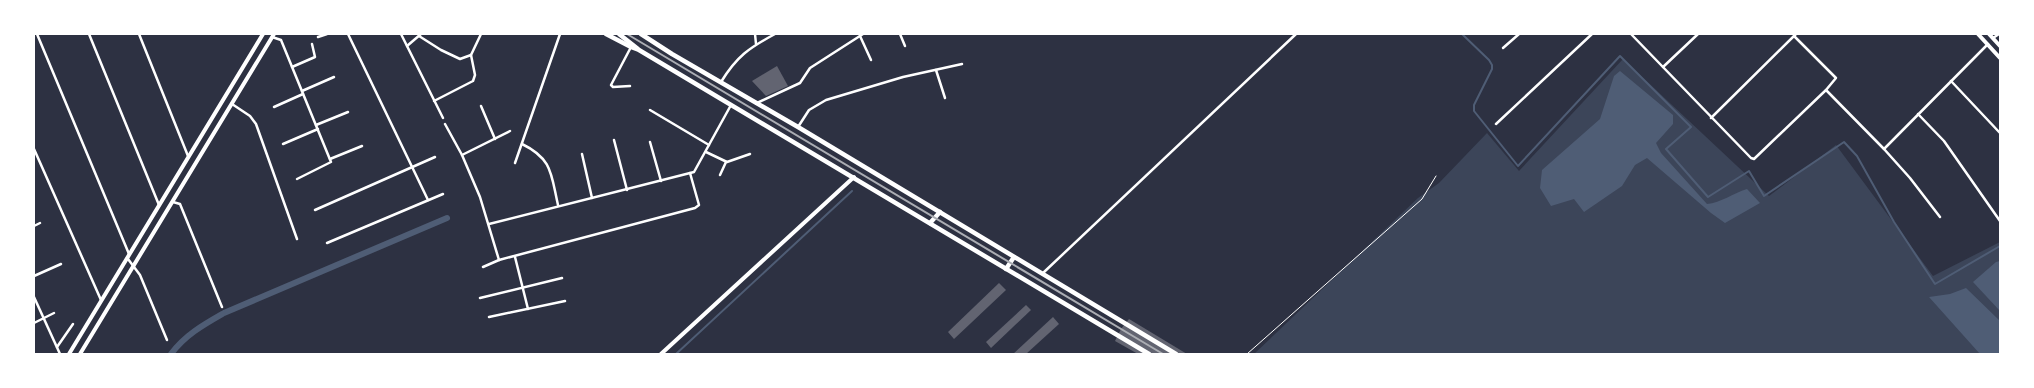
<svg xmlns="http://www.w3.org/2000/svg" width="2034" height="388" viewBox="0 0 2034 388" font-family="'Archivo Narrow',sans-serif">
  <rect width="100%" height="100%" fill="#2d3142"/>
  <polygon fill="#3c4559" points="1623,59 1769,196 1836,145 1933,276 2000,242 2000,354 1254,354 1418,198 1439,183 1487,133 1519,171"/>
  <g fill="#4f5d75">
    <path d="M1620 71 1673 115V124L1656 143 1661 153 1707 204C1721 203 1733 193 1747 189L1760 203 1725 223 1711 213 1647 158 1635 165 1622 186 1584 212 1574 199 1551 206 1540 188 1542 170 1600 119 1614 76Z"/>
    <polygon points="2000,261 2000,311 1973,282 1996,262"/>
    <polygon points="1966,288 2000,321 2000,354 1980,354 1929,297 1950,294"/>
  </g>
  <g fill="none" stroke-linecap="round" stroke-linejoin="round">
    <g stroke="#4f5d75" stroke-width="2">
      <polyline points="1462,34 1489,60 1492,65 1492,69 1474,105 1474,111 1518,166 1620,56 1691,127 1666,149 1708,197 1749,171 1764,196 1844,142 1857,156 1894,222 1935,284 2000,246"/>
      <polyline points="676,354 852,191"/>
    </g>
    <path stroke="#4f5d75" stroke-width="6" d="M171 354C185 335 203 325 224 313L447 218"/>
  </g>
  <g fill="#626471">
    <polygon points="777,66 788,86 766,96 752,81"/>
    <polygon points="999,283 1006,290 954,339 948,332"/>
    <polygon points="1026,305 1031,310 991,348 986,342"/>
    <polygon points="1053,317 1059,324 1026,354 1013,354"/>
    <polygon points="1129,319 1187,354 1138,354 1115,341 1121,329"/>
  </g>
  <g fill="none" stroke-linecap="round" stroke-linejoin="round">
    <polyline stroke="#fff" stroke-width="1" points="1247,354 1422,199 1436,176"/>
    <g stroke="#fff" stroke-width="2.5">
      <polyline points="37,34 129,254"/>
      <polyline points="89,34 159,205"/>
      <polyline points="139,34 188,156"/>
      <polyline points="348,34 428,200"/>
      <polyline points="401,34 443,118"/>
      <polyline points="755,34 756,44"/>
      <polyline points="900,34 905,46"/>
      <polyline points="1631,34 1751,158 1754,159 1826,90 1884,149 1910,178 1940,217"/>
      <polyline points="419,36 441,50 460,59 471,55"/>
      <polyline points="860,36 871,60"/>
      <polyline points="1794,36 1836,78 1826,90"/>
      <polyline points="272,37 281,40 331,162 297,179"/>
      <polyline points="318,37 327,34"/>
      <polyline points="1993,38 1999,34"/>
      <polyline points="407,46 421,34"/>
      <polyline points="1503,48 1519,34"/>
      <polyline points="292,67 315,57 312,44"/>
      <polyline points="1663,67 1698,34"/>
      <polyline points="936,70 945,98"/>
      <polyline points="1951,81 2000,133"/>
      <path d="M721 82C737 56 749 48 775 34"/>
      <polyline points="630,86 613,87 611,85 631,47"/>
      <polyline points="302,91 334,77"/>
      <polyline points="434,101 473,81 475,75 471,55 481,34"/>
      <polyline points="757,103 800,83 810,68 863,34"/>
      <polyline points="232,104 250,116 256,124 297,239"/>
      <polyline points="481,106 495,139"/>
      <polyline points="274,107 303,94"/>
      <polyline points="650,110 709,145"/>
      <polyline points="1918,114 1944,141 2000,221"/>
      <polyline points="1711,118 1796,34"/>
      <polyline points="445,124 462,155 480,197 499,260"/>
      <polyline points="1496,124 1592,34"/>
      <polyline points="316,125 348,112"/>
      <polyline points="798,127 809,110 826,100 903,77 962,64"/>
      <polyline points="614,140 627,190"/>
      <polyline points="650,142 661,181"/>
      <polyline points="283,144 318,129"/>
      <path d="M522 144C553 159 551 175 558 205"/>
      <polyline points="34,149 101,300"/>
      <polyline points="1884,149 1988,44"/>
      <polyline points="706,152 727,162 750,154"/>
      <polyline points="582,154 592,198"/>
      <polyline points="462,155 510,131"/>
      <polyline points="330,159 362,146"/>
      <polyline points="515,163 560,34"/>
      <polyline points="720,175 726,162"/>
      <polyline points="173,202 180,204 222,307"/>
      <polyline points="315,210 435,157"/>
      <polyline points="489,224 694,172 731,105"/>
      <polyline points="34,226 40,223"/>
      <polyline points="327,243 443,194"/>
      <polyline points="515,257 528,309"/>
      <polyline points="128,259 140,275 167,340"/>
      <polyline points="483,267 499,260 695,208 699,205 690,173"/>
      <polyline points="1043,273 1296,34"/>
      <polyline points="34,276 61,264"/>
      <polyline points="34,297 60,354"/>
      <polyline points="480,298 562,278"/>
      <polyline points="489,317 565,301"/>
      <polyline points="34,323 54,313"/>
      <polyline points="57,347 73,324"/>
    </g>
    <g stroke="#fff" stroke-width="4">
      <polyline points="69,354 263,34"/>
      <polyline points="80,354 274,34"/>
      <polyline points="661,354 854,177"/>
    </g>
    <g stroke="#fff" stroke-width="4">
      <polyline points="1978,34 2000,58"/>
      <polyline points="1989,34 2000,46"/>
    </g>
    <g stroke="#fff" stroke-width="4.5">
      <polyline points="606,34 631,47 639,50 1149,354"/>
      <polyline points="619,34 638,49"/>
      <polyline points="641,34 672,54 798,127 1176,354"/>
      <polyline points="930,223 940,212"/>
      <polyline points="1006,269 1014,257"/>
    </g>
    <polyline stroke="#abadb3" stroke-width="2" points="627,34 1163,354"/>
  </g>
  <rect width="2034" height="388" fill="none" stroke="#ffffff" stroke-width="70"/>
</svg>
